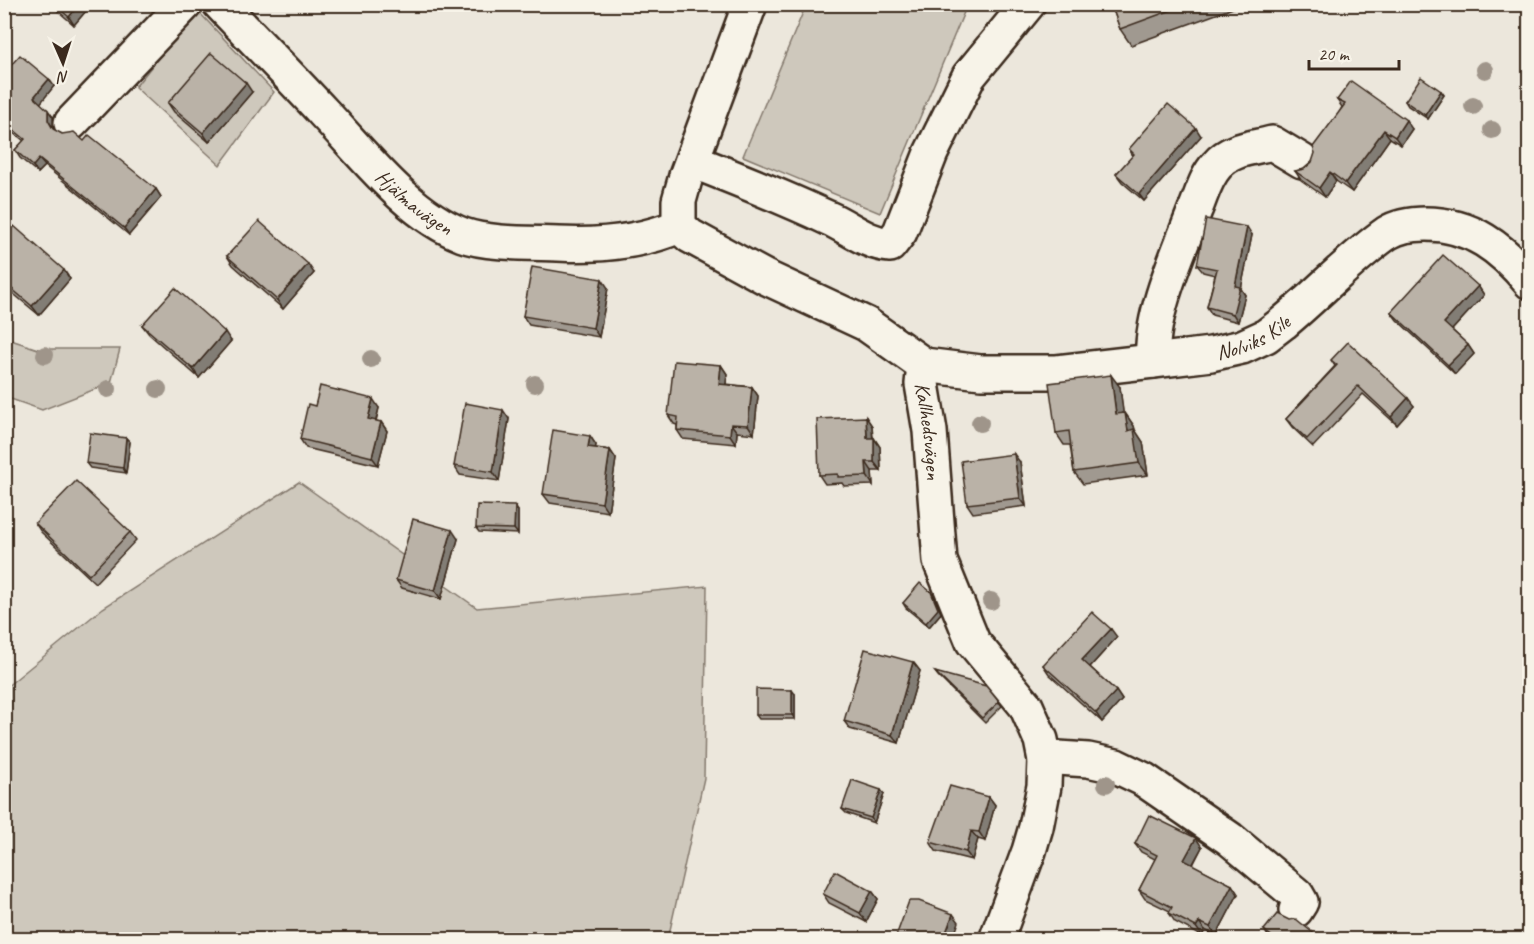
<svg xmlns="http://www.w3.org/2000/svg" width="1534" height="944" viewBox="0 0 1534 944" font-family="Caveat,sans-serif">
  <rect width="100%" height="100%" fill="#ece7dc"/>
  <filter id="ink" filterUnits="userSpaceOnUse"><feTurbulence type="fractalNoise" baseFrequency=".0167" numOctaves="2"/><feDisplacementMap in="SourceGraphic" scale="12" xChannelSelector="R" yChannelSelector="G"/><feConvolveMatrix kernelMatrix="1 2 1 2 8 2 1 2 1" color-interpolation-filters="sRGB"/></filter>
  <g filter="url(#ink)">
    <g fill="#cec8bc" stroke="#84796d" stroke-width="1.5">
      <polygon points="806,5 967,5 880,213 743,156"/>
      <polygon points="197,10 274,92 220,165 135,87"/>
      <polygon points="5,338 38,349 120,349 111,383 42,410 5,397"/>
      <polygon points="299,482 477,608 707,586 704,778 668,939 5,940 5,688 103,608"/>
    </g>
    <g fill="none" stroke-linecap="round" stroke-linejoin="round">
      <g stroke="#3b2a1e" stroke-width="38">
        <g id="minor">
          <path id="s1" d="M220 4C255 41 290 76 324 113 364 155 408 214 463 235 487 244 532 243 558 244 598 246 642 242 679 226"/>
          <path id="s2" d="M750 4 686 176 679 201V226L690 236 765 277 866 324 924 365 922 384 930 431 940 561 973 642 1026 706 1041 740 1045 760 1044 786 1036 827 1029 851 996 940"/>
          <polyline points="71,123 185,4"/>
          <path d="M692 161C738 179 783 197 828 218 849 227 866 243 890 245L900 232 931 153 969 76 1028 4"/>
          <path d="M1153 361C1149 317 1179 251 1195 210 1202 194 1205 178 1217 165 1230 149 1253 148 1272 143L1302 161"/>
          <path id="s3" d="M924 365 981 372H1057L1153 361 1211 354 1242 347 1266 336 1283 323C1317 295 1351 258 1387 233 1398 226 1414 224 1426 224 1471 224 1502 248 1530 282"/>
          <polyline points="1045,760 1058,758 1088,760 1116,766 1143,779 1230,839 1297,895 1301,902 1296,910"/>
        </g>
      </g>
      <use href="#minor" stroke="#f7f3e8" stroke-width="33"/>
    </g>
    <g fill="#9f958a">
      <circle cx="1485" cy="70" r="9"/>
      <circle cx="1473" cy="106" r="9"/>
      <circle cx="1492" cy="130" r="9"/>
      <circle cx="45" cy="355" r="9"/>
      <circle cx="371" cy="359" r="9"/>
      <circle cx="535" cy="384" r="9"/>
      <circle cx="108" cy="389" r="9"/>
      <circle cx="158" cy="389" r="9"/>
      <circle cx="980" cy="423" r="9"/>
      <circle cx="991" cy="601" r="9"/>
      <circle cx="1106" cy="784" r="9"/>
    </g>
    <g fill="#a09990" stroke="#3b2a1e" stroke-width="1.5">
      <polygon points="50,4 92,4 74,25"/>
      <polygon points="1111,4 1244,4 1131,45 1120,29"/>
      <polygon points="4,73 54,86 40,103 53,117 53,128 54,130 62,134 84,141 156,189 161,197 129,235 45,166 38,173 20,158 15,150 24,141 4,125"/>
      <polygon points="1441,91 1444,95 1428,119 1408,106 1405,101"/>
      <polygon points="252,92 209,142 174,112 168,103"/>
      <polygon points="1337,100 1412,129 1401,145 1390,138 1352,192 1336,181 1325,197 1301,180 1295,171 1304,169 1312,162 1342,107"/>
      <polygon points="1201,136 1144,201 1122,182 1116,174 1133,156 1129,149"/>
      <polygon points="1252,235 1241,289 1245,295 1238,322 1212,315 1207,307 1215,275 1203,272 1197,265"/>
      <polygon points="4,237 70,279 39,315 4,286"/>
      <polygon points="227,256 314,273 283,309 233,265"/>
      <polygon points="1478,286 1484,295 1452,330 1468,345 1474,354 1455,374 1397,320 1391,312"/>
      <polygon points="608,288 599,337 529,325 523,316"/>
      <polygon points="142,325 231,341 199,378 149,334"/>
      <polygon points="1331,360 1414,406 1397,425 1363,394 1313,447 1292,427 1286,419 1335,366"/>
      <polygon points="721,365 727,374 726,384 752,387 758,396 754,434 737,432 736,444 683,439 677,430 677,425 674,424 668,415"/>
      <polygon points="1120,387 1123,413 1125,413 1134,426 1135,430 1143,442 1148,475 1083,484 1074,472 1070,445 1064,445 1056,433"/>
      <polygon points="315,406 379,408 376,421 381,422 387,431 378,465 306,448 300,439"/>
      <polygon points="866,417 872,426 873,438 874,438 880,447 881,471 872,471 873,485 844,486 842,483 825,484 819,475"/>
      <polygon points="509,419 499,481 460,475 454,466"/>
      <polygon points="590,436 596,445 595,448 610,450 616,459 608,512 550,503 543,494"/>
      <polygon points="126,438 130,442 126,473 90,468 86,463"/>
      <polygon points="1020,462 1026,506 973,513 967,504"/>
      <polygon points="518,511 518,534 479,532 476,528"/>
      <polygon points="35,523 130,532 136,540 95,583 41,532"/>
      <polygon points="458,539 441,599 402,588 396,580"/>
      <polygon points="931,592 934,597 941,613 929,627 906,608 903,603"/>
      <polygon points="1117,637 1090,667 1116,691 1122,700 1102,722 1049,674 1043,665"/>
      <polygon points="913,662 920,671 899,743 850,729 844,721"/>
      <polygon points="935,672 999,702 1002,706 985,723 938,676"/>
      <polygon points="795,694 795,719 759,719 756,715"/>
      <polygon points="884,794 874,823 846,813 842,809"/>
      <polygon points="989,797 995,805 985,841 978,839 972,860 936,851 930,842"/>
      <polygon points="1135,844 1202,847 1193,865 1232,885 1238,894 1216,936 1205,930 1202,936 1175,922 1169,913 1170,911 1145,899 1139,890 1155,859 1141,852"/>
      <polygon points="872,891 878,899 866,922 829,903 823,894"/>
      <polygon points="1264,930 1320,939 1270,939"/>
    </g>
    <g fill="#827d75" stroke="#3b2a1e" stroke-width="1.5">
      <polygon points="79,4 92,4 74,25 69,17"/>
      <polygon points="49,79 54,86 39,105 34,97"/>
      <polygon points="246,83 252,92 209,142 203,133"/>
      <polygon points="1441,91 1444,95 1428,119 1425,115"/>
      <polygon points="48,110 53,117 53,128 58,136 48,120"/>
      <polygon points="1406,120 1412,129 1401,145 1395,137"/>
      <polygon points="1196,128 1201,136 1144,201 1139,194"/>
      <polygon points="1384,130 1390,138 1352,192 1345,183"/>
      <polygon points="39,159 45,166 38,173 33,166"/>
      <polygon points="1330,172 1336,181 1325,197 1319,188"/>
      <polygon points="156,189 161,197 129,235 124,228"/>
      <polygon points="1247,227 1252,235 1241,289 1245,295 1238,322 1233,314 1235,286"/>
      <polygon points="308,264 314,273 283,309 277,300"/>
      <polygon points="64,270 70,279 39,315 32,306"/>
      <polygon points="602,279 608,288 599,337 593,328"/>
      <polygon points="1478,286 1484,295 1450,332 1444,323"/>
      <polygon points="225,332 231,341 199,378 193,369"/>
      <polygon points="1468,345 1474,354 1455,374 1448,365"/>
      <polygon points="721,365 727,374 725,392 719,384"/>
      <polygon points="1111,375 1120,387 1125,427 1116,414"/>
      <polygon points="752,387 758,396 754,434 748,425"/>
      <polygon points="1408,398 1414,406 1397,425 1391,417"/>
      <polygon points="373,399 379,408 374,428 368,419"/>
      <polygon points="503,410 509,419 499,481 493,472"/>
      <polygon points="1125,413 1134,426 1135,430 1143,442 1148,475 1139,463 1128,431"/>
      <polygon points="866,417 872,426 873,447 867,438"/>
      <polygon points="381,422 387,431 378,465 372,457"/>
      <polygon points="731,424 737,432 736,444 730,435"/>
      <polygon points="590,436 596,445 594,456 588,447"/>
      <polygon points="126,438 130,442 126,473 123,468"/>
      <polygon points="874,438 880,447 881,471 874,462"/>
      <polygon points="610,450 616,459 608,512 602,503"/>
      <polygon points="1014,454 1020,462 1026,506 1020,498"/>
      <polygon points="866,462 872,471 873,485 867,476"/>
      <polygon points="515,506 518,511 518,534 514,529"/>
      <polygon points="452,530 458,539 441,599 435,591"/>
      <polygon points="931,592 934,597 941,613 929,627 926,623"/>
      <polygon points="1111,629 1117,637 1088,669 1082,660"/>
      <polygon points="913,662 920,671 899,743 892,735"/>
      <polygon points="792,690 795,694 795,719 792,715"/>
      <polygon points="1116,691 1122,700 1102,722 1096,713"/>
      <polygon points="881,790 884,794 874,823 871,818"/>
      <polygon points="989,797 995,805 985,841 979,832"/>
      <polygon points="971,831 978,839 972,860 966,852"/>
      <polygon points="1196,838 1202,847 1190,869 1184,860"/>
      <polygon points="1232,885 1238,894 1216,936 1210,927"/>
      <polygon points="872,891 878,899 866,922 860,913"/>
      <polygon points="953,914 959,922 953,939 948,939 945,935"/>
      <polygon points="1199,922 1205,930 1202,936 1196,927"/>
    </g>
    <g fill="#bab2a7" stroke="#3b2a1e" stroke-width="1.5">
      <polygon points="54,4 79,4 69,17"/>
      <polygon points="1111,4 1188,4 1120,29"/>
      <polygon points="211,53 246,83 203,133 168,103"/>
      <polygon points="20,55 49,79 34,97 48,110 48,120 53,129 62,134 74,132 84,141 89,135 156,189 124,228 39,159 33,166 15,150 25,139 4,122 4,73"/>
      <polygon points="1421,77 1441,91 1425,115 1405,101"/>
      <polygon points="1351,81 1406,120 1395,137 1384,130 1345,183 1330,172 1319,188 1295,171 1304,169 1312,162 1315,153 1313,147 1345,104 1337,100"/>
      <polygon points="1168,104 1196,128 1139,194 1116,174 1134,154 1129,149"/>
      <polygon points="1206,219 1247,227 1235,286 1240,287 1233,314 1207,307 1217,269 1197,265"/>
      <polygon points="259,221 308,264 277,300 227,256"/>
      <polygon points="14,226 64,270 32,306 4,282 4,237"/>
      <polygon points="1443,255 1478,286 1444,323 1468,345 1448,365 1391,312"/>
      <polygon points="532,267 602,279 593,328 523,316"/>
      <polygon points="175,288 225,332 193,369 142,325"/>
      <polygon points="1348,342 1408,398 1391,417 1358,386 1307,439 1286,419 1337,365 1331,360"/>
      <polygon points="674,361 721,365 719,384 752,387 748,425 731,424 730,435 677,430 678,417 668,415"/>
      <polygon points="1111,375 1116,414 1125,413 1128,431 1134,429 1139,463 1074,472 1069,431 1056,433 1049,383"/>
      <polygon points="320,386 373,399 368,419 381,422 372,457 300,439 308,404 315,406"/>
      <polygon points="465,403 503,410 493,472 454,466"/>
      <polygon points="866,417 867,438 874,438 874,462 866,462 867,476 838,477 838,474 819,475 817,419"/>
      <polygon points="553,430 590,436 588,447 610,450 602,503 543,494"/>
      <polygon points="90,433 126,438 123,468 86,463"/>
      <polygon points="1014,454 1020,498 967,504 961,461"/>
      <polygon points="76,481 130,532 89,575 35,523"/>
      <polygon points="477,505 515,506 514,529 476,528"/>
      <polygon points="413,519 452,530 435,591 396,580"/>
      <polygon points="920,583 931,592 938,609 926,623 903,603"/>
      <polygon points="1092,612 1111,629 1082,660 1116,691 1096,713 1043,665"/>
      <polygon points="865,649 913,662 892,735 844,721"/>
      <polygon points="935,672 986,686 999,702 982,718"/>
      <polygon points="756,689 792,690 792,715 756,715"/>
      <polygon points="852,780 881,790 871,818 842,809"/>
      <polygon points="950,786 989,797 979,832 971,831 966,852 930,842"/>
      <polygon points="1149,815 1196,838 1184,860 1232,885 1210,927 1199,922 1196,927 1169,913 1172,907 1139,890 1157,855 1135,844"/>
      <polygon points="835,871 872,891 860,913 823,894"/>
      <polygon points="909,901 919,901 953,914 945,935 950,937 949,939 895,939"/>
      <polygon points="1277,914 1289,920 1296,919 1318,937 1316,939 1275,939 1264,930"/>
    </g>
  </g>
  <g text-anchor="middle" stroke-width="5" stroke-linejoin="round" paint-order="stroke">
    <g font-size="21" fill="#3b2a1e" stroke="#f7f3e8">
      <text dy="7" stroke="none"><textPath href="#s1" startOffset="278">Hjälmavägen</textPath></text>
      <text dy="7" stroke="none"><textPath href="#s3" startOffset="334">Nolviks Kile</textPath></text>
      <text dy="7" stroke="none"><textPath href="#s2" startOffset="584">Kallhedsvägen</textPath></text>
    </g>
  </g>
  <rect width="1534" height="944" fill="none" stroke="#f7f3e8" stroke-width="24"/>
  <rect x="12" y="12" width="1510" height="920" fill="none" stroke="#3b2a1e" stroke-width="2" filter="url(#ink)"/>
  <g transform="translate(63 63) rotate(177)" stroke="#f7f3e8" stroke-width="4.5" paint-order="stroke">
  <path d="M0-4.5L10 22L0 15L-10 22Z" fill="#3b2a1e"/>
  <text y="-9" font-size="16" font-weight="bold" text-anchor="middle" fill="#3b2a1e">N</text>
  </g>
  <path d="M1309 60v9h90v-9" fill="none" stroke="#3b2a1e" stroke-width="3"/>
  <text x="1318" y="60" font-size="18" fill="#3b2a1e" stroke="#f7f3e8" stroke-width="4.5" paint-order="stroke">20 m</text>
</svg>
